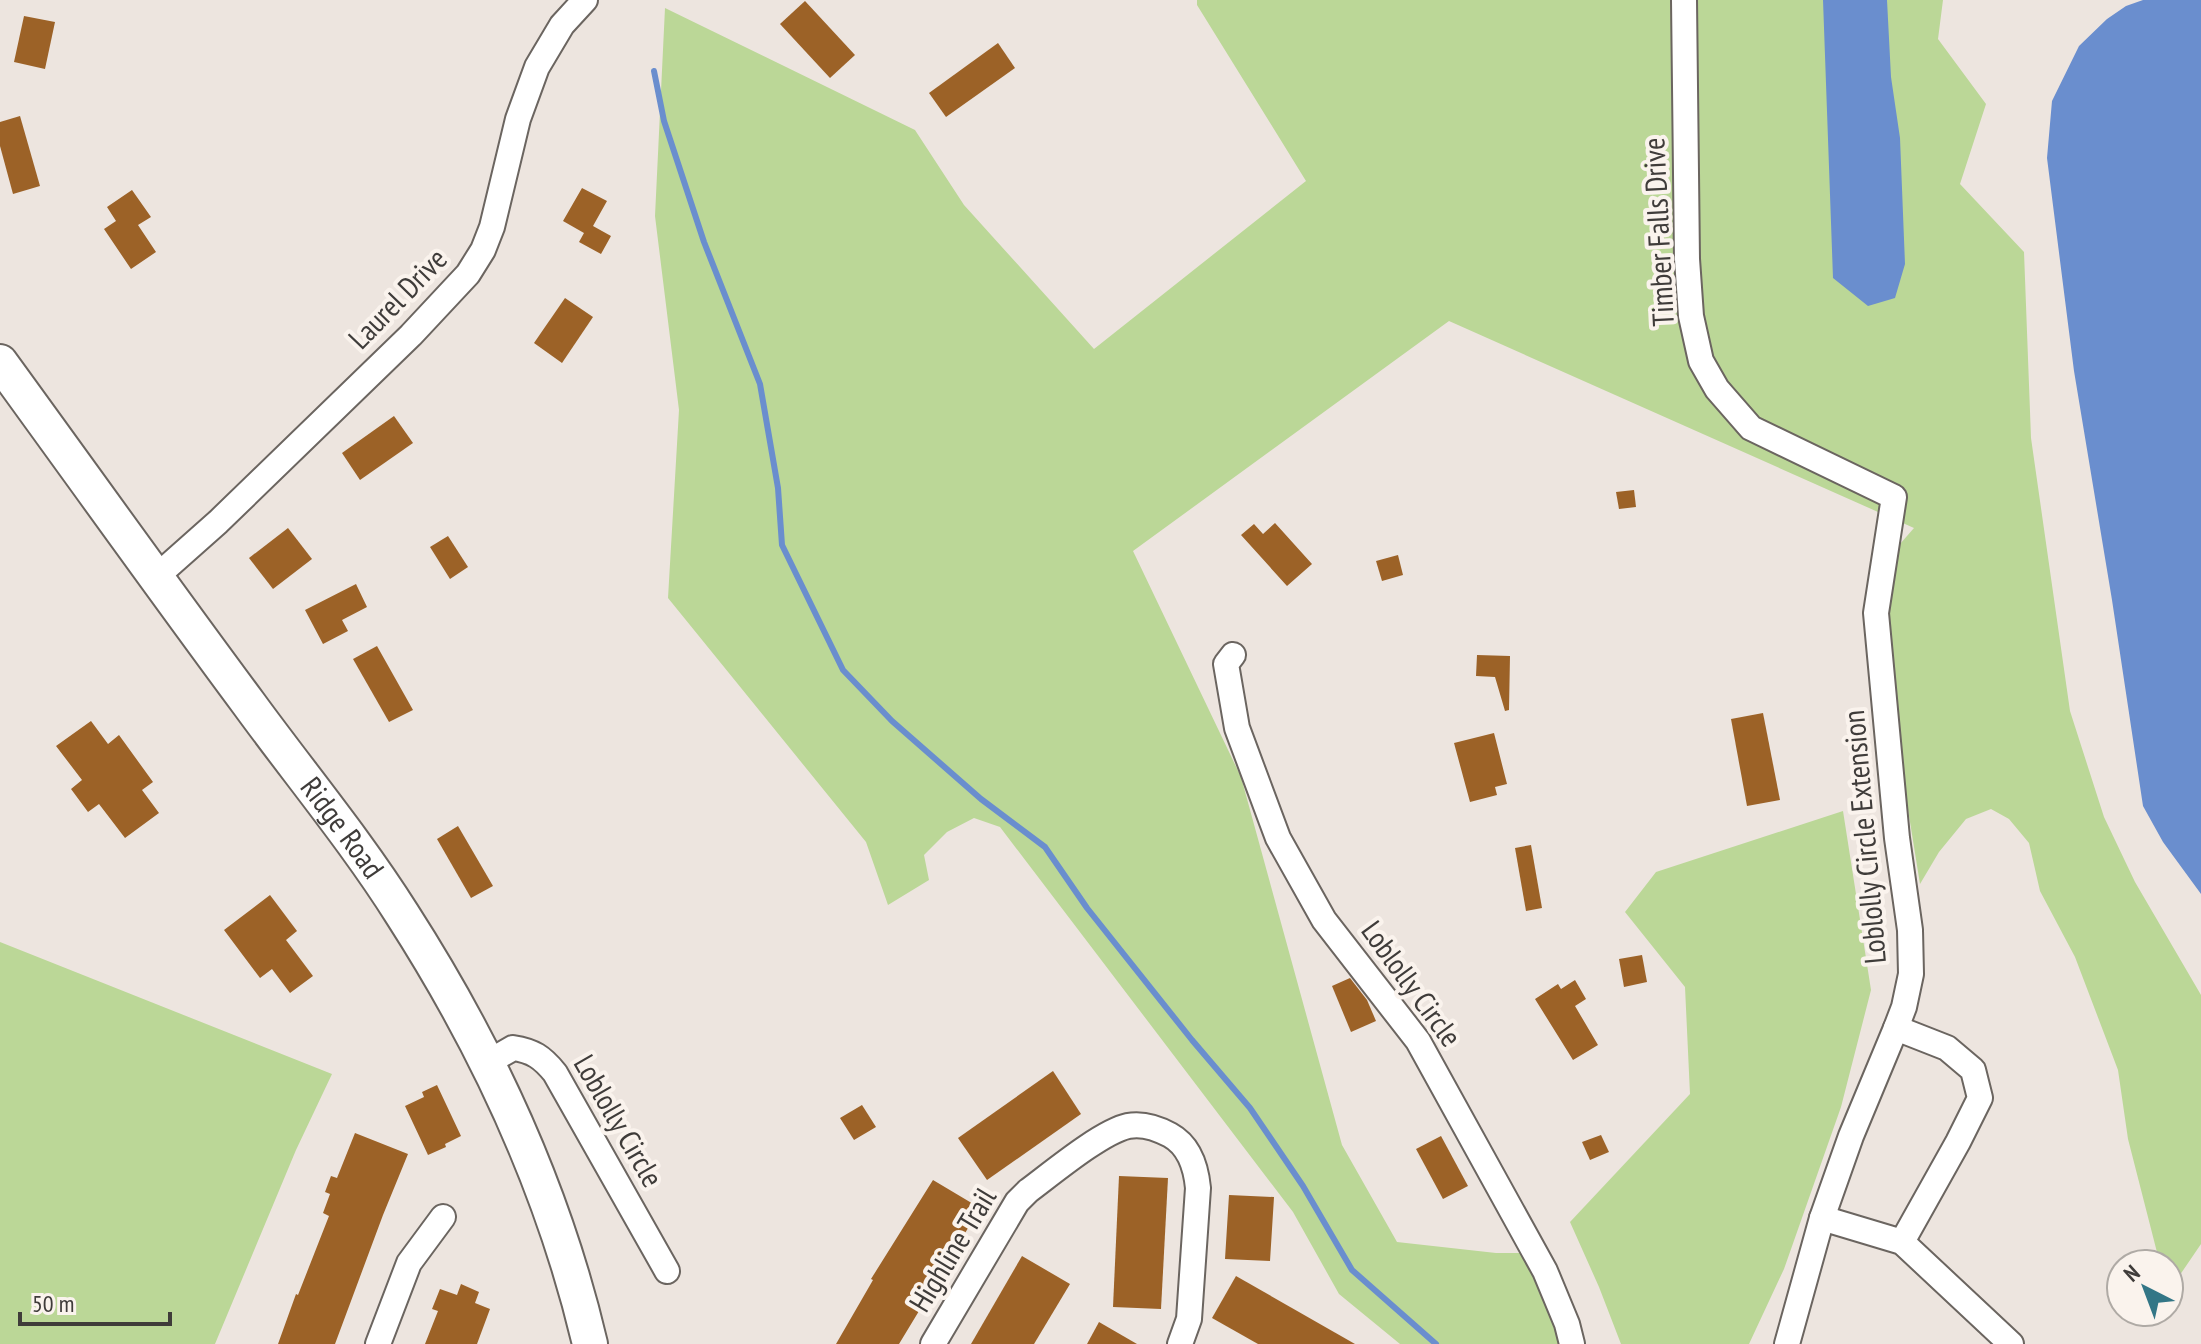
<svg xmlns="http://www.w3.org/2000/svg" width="2201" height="1344" viewBox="0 0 2201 1344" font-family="'PT Sans Narrow',sans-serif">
  <rect width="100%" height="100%" fill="#ede5df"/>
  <g fill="#bbd797">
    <polygon points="1197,0 1943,0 1938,39 1986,104 1960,184 2024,252 2031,438 2070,711 2104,817 2135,882 2201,995 2201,1244 2169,1291 2169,1264 2160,1264 2128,1139 2118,1070 2075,957 2040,891 2029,843 2009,819 1991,809 1966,819 1939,852 1920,884 1881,642 1886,560 1914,528 1449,321 1133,551 1241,777 1342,1145 1397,1242 1496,1253 1528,1253 1553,1316 1559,1344 1400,1344 1339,1294 1293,1212 1000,827 974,818 947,832 924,855 929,880 888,905 866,842 668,598 679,410 655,216 665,8 915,130 964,205 1094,349 1306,181 1197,5"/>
    <polygon points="1843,811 1871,990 1841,1107 1784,1269 1749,1344 1621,1344 1599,1287 1570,1222 1690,1094 1685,987 1625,912 1656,872"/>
    <polygon points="0,942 332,1074 296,1150 215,1344 0,1344"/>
  </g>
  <g fill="#6a8ece">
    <polygon points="1823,0 1887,0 1891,77 1900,138 1905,264 1895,298 1868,306 1833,278"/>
    <polygon points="2143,0 2201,0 2201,894 2163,842 2143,806 2112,600 2074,371 2047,158 2052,101 2079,46 2107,19 2126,6"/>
  </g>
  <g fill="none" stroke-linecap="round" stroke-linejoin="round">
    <polyline stroke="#6a8ece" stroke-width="6" points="654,71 664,121 704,242 760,384 778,488 782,545 843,670 892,721 981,799 1045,847 1087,908 1192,1040 1250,1108 1303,1186 1352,1270 1436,1344"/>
  </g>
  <g fill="#9c6227">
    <polygon points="805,1 855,55 830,78 780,24"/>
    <polygon points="24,16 55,22 45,69 14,62"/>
    <polygon points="998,43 1015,68 946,117 929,93"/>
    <polygon points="20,116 40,186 13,194 0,146 0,122"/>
    <polygon points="582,188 607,201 593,226 611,236 601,254 579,242 584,233 563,221"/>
    <polygon points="132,190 151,217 138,225 156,252 131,269 104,229 116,221 107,207"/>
    <polygon points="565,298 593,317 562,363 534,343"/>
    <polygon points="394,416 413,443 360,480 342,453"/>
    <polygon points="1634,490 1636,507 1619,509 1616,492"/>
    <polygon points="1275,523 1312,564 1287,586 1241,535 1254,524 1263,534"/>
    <polygon points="288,528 312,559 273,589 249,558"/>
    <polygon points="448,536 468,567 450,579 430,547"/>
    <polygon points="1398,555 1403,575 1382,581 1376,561"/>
    <polygon points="356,584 367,607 342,620 348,631 323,644 305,610"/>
    <polygon points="377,646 413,710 389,722 353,659"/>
    <polygon points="1477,655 1510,656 1509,710 1505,711 1495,677 1476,676"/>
    <polygon points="1763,713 1780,800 1747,806 1731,719"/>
    <polygon points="91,721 108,744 119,735 153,782 142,790 159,813 125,838 99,804 88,812 71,789 82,780 56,746"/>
    <polygon points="1494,733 1507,784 1495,787 1497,795 1470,802 1454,743"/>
    <polygon points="458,826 493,886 471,898 437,839"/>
    <polygon points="1531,845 1542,908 1526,911 1515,848"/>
    <polygon points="270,895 297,931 286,940 313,976 290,993 272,969 260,978 224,930"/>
    <polygon points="1642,955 1647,982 1624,987 1619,959"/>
    <polygon points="1350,978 1367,1000 1376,1021 1351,1032 1332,986"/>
    <polygon points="1575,980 1586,999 1575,1006 1598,1045 1573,1060 1535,999 1558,984 1561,989"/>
    <polygon points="1053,1071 1081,1114 987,1180 958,1138"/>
    <polygon points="437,1085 461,1136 445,1144 446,1147 428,1155 405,1106 424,1097 422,1092"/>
    <polygon points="862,1105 876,1127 854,1140 840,1118"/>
    <polygon points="355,1133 408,1154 383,1215 335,1344 278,1344 296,1294 298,1295 329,1216 323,1213 330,1194 325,1192 331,1176 337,1178"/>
    <polygon points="1601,1135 1609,1152 1590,1160 1582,1142"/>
    <polygon points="1441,1136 1468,1186 1443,1199 1416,1149"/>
    <polygon points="1119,1176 1168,1178 1161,1309 1113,1307"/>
    <polygon points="933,1180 980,1208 952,1255 950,1254 916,1310 919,1311 899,1344 836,1344 873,1280 871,1279"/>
    <polygon points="1229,1195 1274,1197 1270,1261 1225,1259"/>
    <polygon points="1022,1256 1070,1284 1034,1344 971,1344"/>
    <polygon points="1236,1276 1355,1344 1258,1344 1212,1318"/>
    <polygon points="461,1284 479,1292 475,1303 490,1309 477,1344 425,1344 438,1311 432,1309 440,1289 457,1295"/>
    <polygon points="1099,1322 1137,1344 1087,1344"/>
  </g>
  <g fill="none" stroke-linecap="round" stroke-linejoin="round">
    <g stroke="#6b6560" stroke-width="28">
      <g id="street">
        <polyline points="1684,0 1687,259 1691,316 1701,361 1717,389 1751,428 1894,497 1876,613 1897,838 1910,930 1911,974 1904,1007 1896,1028 1851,1136 1822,1218 1787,1344"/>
        <polyline points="156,577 218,522 411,335 468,274 483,250 492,227 518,119 537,67 562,25 585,0"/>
        <polyline points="1233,655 1226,664 1237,728 1278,838 1324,920 1418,1041 1545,1271 1567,1324 1572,1344"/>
        <polyline points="1896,1028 1947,1048 1973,1070 1980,1098 1958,1142 1902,1242"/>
        <path d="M487 1063 513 1048C533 1051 542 1057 555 1073L667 1271"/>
        <polyline points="1822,1218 1902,1242 2011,1344"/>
        <polyline points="378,1344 409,1263 443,1217"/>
        <path d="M933 1344 1017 1202 1028 1191C1051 1174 1101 1132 1128 1126 1143 1123 1157 1128 1170 1135 1190 1146 1196 1167 1198 1188L1189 1319 1180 1344"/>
      </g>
    </g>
    <g stroke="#6b6560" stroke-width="38">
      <g id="secondary">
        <path id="s1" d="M0 362C83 476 165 591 249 704 300 774 356 841 402 914 487 1046 554 1191 590 1344"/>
      </g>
    </g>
    <use href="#street" stroke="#fff" stroke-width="24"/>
    <use href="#secondary" stroke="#fff" stroke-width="34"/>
  </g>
  <g text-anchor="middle" stroke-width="8" stroke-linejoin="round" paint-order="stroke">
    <g font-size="30" fill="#3f3c3a" stroke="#faf3ed">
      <text transform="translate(1659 232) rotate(-93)" y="10">Timber Falls Drive</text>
      <text transform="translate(398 299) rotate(-46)" y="10">Laurel Drive</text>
      <text dy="10" stroke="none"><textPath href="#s1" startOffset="578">Ridge Road</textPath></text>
      <text transform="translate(1865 837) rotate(-95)" y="10">Loblolly Circle Extension</text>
      <text transform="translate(1411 984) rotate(54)" y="10">Loblolly Circle</text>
      <text transform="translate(618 1121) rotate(60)" y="10">Loblolly Circle</text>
      <text transform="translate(953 1250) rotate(-59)" y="10">Highline Trail</text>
    </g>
  </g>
  <g transform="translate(2145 1288) rotate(318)"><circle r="38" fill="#faf3ed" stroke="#afaaa5" stroke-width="2"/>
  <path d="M0-6L14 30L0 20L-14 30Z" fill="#337686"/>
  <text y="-12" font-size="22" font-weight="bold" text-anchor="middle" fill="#3f3c3a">N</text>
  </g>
  <path d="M20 1312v12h150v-12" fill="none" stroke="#3f3c3a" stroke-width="4"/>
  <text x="32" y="1312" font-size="24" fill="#3f3c3a" stroke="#faf3ed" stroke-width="6" paint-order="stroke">50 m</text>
</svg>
